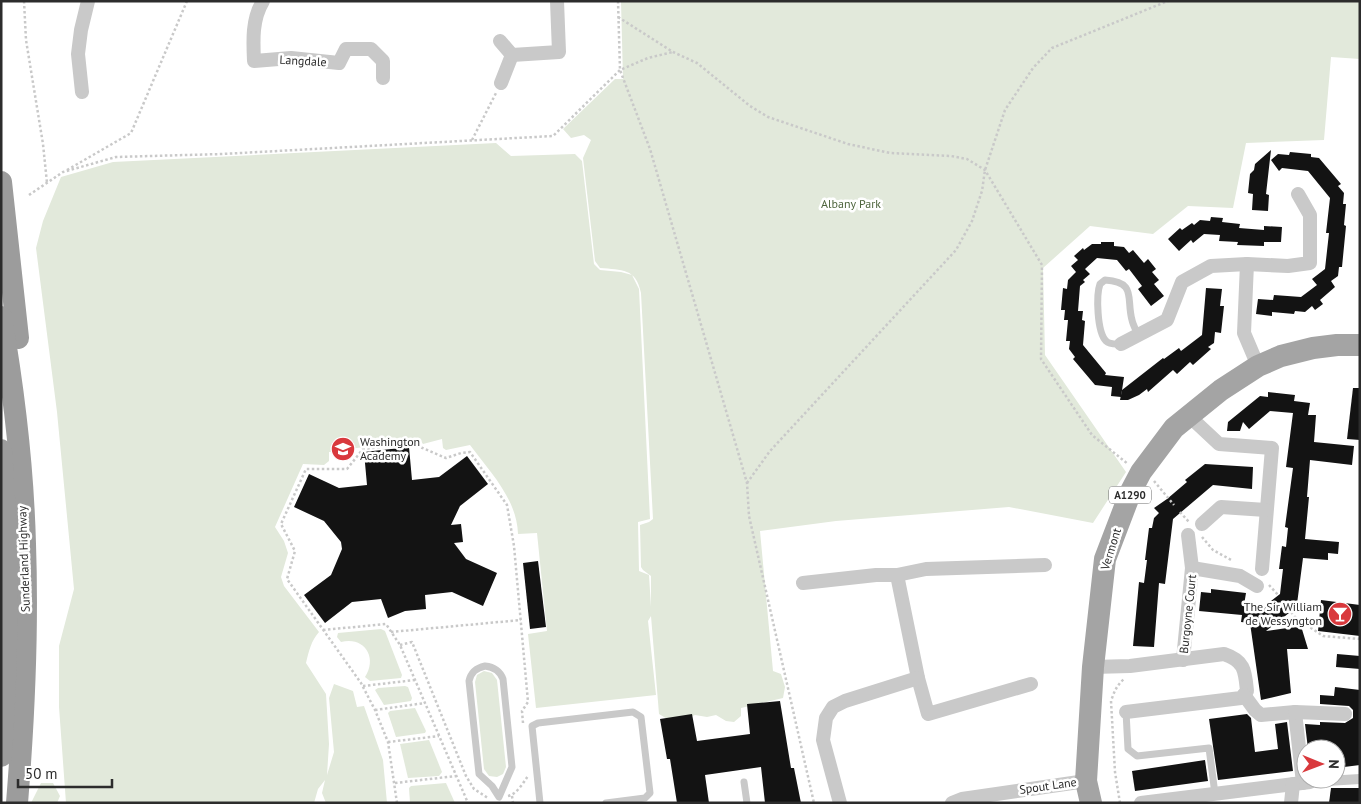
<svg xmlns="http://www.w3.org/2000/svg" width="1361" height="804" viewBox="0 0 1361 804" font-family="'PT Sans',sans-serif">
  <rect width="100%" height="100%" fill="#fff"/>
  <g fill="#e2e9db">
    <path d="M621 1H1360V59L1331 57 1324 140 1246 143 1233 208 1188 206 1153 234 1090 226 1043 268 1045 355 1126 472 1093 523 1009 507 836 521 760 531 773 671 781 674 785 687 783 698 741 708V716L734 722 726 721 716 715 707 717 695 715 683 720H669L659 714 651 616 648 621 656 695 536 708 528 634 547 631 537 533 518 534C517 499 490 472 470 445L446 450 443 448 442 439 423 444 420 440 349 449V453L329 452V461L324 465 303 464 275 527 284 541 288 553 281 577 284 586 319 632C311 641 309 651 306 663L326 694 329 744 327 775 334 752 329 698 334 684 353 691 357 707 364 706 383 760 387 803H326L322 793 325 780 318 789 314 803H66L59 707V646L74 589 57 412 36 248 43 221 61 177 113 162 496 143 511 156 575 154 582 161 594 264 600 270 621 272 632 275 639 289 650 519 638 522 639 571 649 575 651 607V576L643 570 641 567 640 525 649 522 653 519 641 293C636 268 622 270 600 268L595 261 583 158 591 140 584 135 571 138 563 129 615 79H623Z"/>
    <path d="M381 629 385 631 402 675 401 678 370 681 365 677C378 657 364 636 341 642L337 637 338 633Z"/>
    <polygon points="484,671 492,673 497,680 506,767 503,774 497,777 489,776 484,769 475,682 477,675"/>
    <polygon points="405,686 408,687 412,698 411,701 384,705 375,690 378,688"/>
    <polygon points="415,708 426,731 425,733 396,737 388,713 390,711"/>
    <polygon points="429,740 442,772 439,776 408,778 400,744"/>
    <polygon points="41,783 53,783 60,796 57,803 31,803"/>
    <polygon points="446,783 455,803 410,803 409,788 411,786"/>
  </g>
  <g fill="#131313">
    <polygon points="1271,150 1266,194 1269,195 1268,211 1252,210 1253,194 1248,193 1250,174 1254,170 1255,164"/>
    <polygon points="1290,152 1311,154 1311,157 1319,158 1341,184 1338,186 1344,193 1343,204 1346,204 1344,225 1346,226 1342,267 1339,267 1338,276 1331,281 1335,287 1320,300 1323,304 1315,310 1312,306 1305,312 1295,311 1294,314 1272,312 1272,316 1256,314 1258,299 1273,300 1274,295 1301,297 1317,285 1312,279 1325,269 1329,233 1326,233 1330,198 1308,171 1282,168 1279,171 1271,160 1278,154 1289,155"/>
    <polygon points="1211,217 1223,218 1222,222 1240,224 1239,228 1264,230 1264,226 1282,227 1281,242 1264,242 1264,246 1237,245 1238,242 1219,241 1220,235 1204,234 1193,243 1191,240 1179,251 1168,239 1180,228 1182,230 1192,223 1194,225 1200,220 1210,221"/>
    <polygon points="1101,242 1114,242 1114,246 1124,247 1129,253 1133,250 1144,263 1148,259 1156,269 1152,272 1159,280 1154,284 1164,296 1151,306 1138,289 1142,286 1129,269 1126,271 1117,260 1097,258 1085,269 1090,274 1083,280 1085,282 1080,286 1078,311 1083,311 1082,320 1085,321 1083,345 1106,373 1105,375 1124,377 1121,397 1111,396 1112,387 1095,385 1073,359 1075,357 1069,349 1070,341 1066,341 1068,320 1064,320 1065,310 1061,310 1063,288 1067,289 1068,280 1076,272 1071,266 1078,260 1074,256 1083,248 1084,250 1092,244 1101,244"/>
    <polygon points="1206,288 1222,289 1220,306 1224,306 1221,333 1215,332 1214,343 1208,347 1211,349 1193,365 1190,362 1177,374 1173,370 1148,392 1147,389 1139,395 1128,400 1120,400 1122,390 1163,358 1164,359 1179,348 1181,351 1202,335"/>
    <polygon points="1353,388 1360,388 1360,440 1347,439"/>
    <polygon points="1268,392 1295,395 1294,401 1310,403 1308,415 1316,415 1314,442 1354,446 1352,465 1310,460 1307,497 1309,497 1305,539 1339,542 1338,554 1328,553 1328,560 1303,558 1297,604 1288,612 1289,613 1266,631 1301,626 1308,649 1287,649 1291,693 1261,700 1250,623 1241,622 1242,615 1199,611 1201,592 1211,593 1211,589 1246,593 1244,605 1262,608 1280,594 1283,569 1279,569 1282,546 1286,547 1288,528 1285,527 1293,468 1286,467 1293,413 1270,411 1249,429 1243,422 1240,431 1227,431 1228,422 1260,396 1268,397"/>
    <polygon points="409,447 412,480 439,477 467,456 488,484 460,506 451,525 461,524 463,542 454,543 466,559 497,573 483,606 452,592 425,595 426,609 405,611 388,618 381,599 352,602 325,623 304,595 331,575 342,549 341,542 324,521 294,507 309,474 339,488 367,485 364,452"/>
    <polygon points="1205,464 1253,467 1252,489 1213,485 1173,519 1165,584 1159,583 1154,647 1133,646 1139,582 1144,583 1147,560 1145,560 1149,528 1152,528 1154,518 1159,513 1154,508 1167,499 1187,482 1185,480"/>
    <polygon points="538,561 546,627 530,629 523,563"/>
    <polygon points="1321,600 1360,605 1360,636 1318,631"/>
    <polygon points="1337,654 1360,656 1360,669 1336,667"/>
    <polygon points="1335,687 1360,690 1360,765 1336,768 1336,749 1308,749 1305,724 1320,725 1320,722 1345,723 1353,718 1353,710 1349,706 1320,704 1320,695 1334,696"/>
    <polygon points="780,701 791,768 794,768 801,803 765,803 761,767 705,775 709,803 677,803 670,759 667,759 660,719 692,714 697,741 750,734 747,704"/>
    <polygon points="1247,714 1251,718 1255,752 1278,749 1275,724 1287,722 1293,771 1218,780 1209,719"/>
    <polygon points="1205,760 1208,781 1135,791 1132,771"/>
    <polygon points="1331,788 1360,788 1360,803 1329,803"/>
  </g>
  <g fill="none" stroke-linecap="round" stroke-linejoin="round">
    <g stroke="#c9c9c9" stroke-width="2.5" stroke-dasharray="2.5 2.5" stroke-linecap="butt">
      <polyline points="24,1 26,40 43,144 47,183"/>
      <polyline points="618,1 620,70 650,149 747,483 749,516 814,803"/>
      <polyline points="618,17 673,52 697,63 750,106 768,117 848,144 890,153 951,156 967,159 985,170 1042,265 1041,359 1092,435 1128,464"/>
      <polyline points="472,140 496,93"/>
      <polyline points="67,170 131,133 187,1"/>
      <polyline points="29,195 63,172 116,157 222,154 553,136 620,70 648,58 673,52"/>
      <polyline points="1154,481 1174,505"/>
      <polyline points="747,483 770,451 956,250 972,221 982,191 985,170 1005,110 1033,68 1052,48 1168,1"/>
      <polyline points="1180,512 1189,522"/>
      <polyline points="1202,537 1213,550 1233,561"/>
      <polyline points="1269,585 1279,596"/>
      <polyline points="1285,604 1295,617 1323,636 1360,639"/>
      <polyline points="323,630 386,624 400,645 468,803"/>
      <polyline points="391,632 521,620"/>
      <polyline points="400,645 412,642 466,776 474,789 488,798"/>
      <polyline points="363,686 415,680"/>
      <polyline points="375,710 425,703"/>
      <polyline points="388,742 439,736"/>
      <polyline points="395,783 456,776"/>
      <path d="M508 796C517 794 523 783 528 776"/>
      <polyline points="512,796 513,803"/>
      <polyline points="397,803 388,742 375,710 361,683 287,579 295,551 281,524 306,469 347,469 363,449 413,444 446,458 461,453 470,452 507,505 514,546 528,702 522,711 523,723"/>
      <path d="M1120 803 1115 772 1111 701C1114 692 1117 685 1124 679"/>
    </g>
    <g stroke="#c9c9c9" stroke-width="7">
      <path d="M1121 344C1116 344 1110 345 1106 341 1097 332 1096 295 1100 284L1105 280C1137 282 1126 298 1132 320 1133 325 1136 330 1138 335"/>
      <path d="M485 666C494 667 500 671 503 679L512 767 499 797 492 786 479 774 469 681C471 672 476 668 485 666Z"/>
      <polyline points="1126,712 1128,749 1137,756 1209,748 1215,794"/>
      <polyline points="744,782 747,803"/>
      <polyline points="540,803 532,726 538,723 633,712 641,717 650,793 645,798 606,803"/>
    </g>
    <polyline stroke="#c9c9c9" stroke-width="10" points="1310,782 1360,779"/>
    <g stroke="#c9c9c9" stroke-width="14">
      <path d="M263 1C252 19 253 40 254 61L291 58 339 63 346 49H371L383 61V78"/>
      <polyline points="500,41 512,55 501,83"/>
      <polyline points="512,55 559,52 557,1"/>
      <polyline points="82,92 78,54 81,30 88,1"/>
      <polyline points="1247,264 1244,333 1258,366"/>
      <polyline points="1121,344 1167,320 1182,282 1211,266 1247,264 1288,266 1310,263 1310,215 1298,194"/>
      <polyline points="1188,415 1219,444 1272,448 1262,569"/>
      <polyline points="1202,524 1221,507 1266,510"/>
      <polyline points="1188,535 1192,568"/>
      <polyline points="897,575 918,678 928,714 1031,684"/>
      <polyline points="803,583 876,575 897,575 926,569 1045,565"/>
      <polyline points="1183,660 1192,568 1240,576 1257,586"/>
      <path d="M1093 667 1130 666 1224 654C1245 661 1245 671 1247 691L1241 698 1126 712"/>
      <polyline points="1244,695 1255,710 1261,715 1295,712 1303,783"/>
      <polyline points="1295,712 1345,714"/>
      <polyline points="840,803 823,740 826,718 833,707 845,701 918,678"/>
      <polyline points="952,803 962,799 1086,781"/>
      <polyline points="1141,803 1310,782"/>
      <polyline points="1291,803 1293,784"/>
    </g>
    <polyline stroke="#a4a4a4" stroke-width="22" points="1091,803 1086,781 1093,667 1105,559 1131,491 1141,472 1174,428 1221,390 1258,366 1281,356 1313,348 1337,345 1360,345"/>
    <g stroke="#9c9c9c" stroke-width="22">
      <polyline points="1,182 18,338"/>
      <path d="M1 317C14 392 23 468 25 544 28 630 24 717 17 803"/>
      <path d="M1 450C9 552 8 654 1 756"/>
    </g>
  </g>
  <defs>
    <g id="school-disc" transform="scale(1.25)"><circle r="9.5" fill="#d9393d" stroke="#fff"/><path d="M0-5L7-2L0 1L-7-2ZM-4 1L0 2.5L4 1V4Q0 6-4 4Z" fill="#fff"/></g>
    <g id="bar-disc" transform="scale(1.25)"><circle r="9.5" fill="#d9393d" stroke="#fff"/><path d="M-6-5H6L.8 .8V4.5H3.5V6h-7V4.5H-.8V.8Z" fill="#fff"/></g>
  </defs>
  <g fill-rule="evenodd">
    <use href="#school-disc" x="343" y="449"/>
    <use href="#bar-disc" x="1340" y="614"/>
  </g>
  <g text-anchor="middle" stroke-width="5" stroke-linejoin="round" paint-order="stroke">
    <rect fill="#fff" stroke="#6b6b6b" stroke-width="1" x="1109" y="486.5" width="42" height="17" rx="4"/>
    <g font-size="11" font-weight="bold" fill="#2c2c2c">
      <text x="1130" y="499">A1290</text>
    </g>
    <g font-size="12" fill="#2c2c2c" stroke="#fff">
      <text transform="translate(303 61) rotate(3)" y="4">Langdale</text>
      <text transform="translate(1111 549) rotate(-73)" y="4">Vermont</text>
      <text transform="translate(24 559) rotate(-92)" y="4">Sunderland Highway</text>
      <text transform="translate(1188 614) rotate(-84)" y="4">Burgoyne Court</text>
      <text transform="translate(1048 786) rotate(-8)" y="4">Spout Lane</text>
    </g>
    <g font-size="12" fill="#4e653d" stroke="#fff">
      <text x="851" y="208">Albany Park</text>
    </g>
    <g font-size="12" fill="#2c2c2c" stroke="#fff" text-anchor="start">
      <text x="360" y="446">Washington<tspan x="360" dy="14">Academy</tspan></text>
      <text x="1322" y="611" text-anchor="end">The Sir William<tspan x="1322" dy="14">de Wessyngton</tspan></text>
    </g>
  </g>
  <rect width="1361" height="804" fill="none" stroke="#2c2c2c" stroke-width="5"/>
  <g transform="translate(1321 764) rotate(91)"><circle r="24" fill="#ffffff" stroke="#ababab"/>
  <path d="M0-4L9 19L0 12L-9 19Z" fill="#d9393d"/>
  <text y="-8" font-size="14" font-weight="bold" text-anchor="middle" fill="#2c2c2c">N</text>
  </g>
  <path d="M18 779v8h94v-8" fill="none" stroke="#2c2c2c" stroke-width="2.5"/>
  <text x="25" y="779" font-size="15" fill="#2c2c2c" stroke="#ffffff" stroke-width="4" paint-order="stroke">50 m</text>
</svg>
